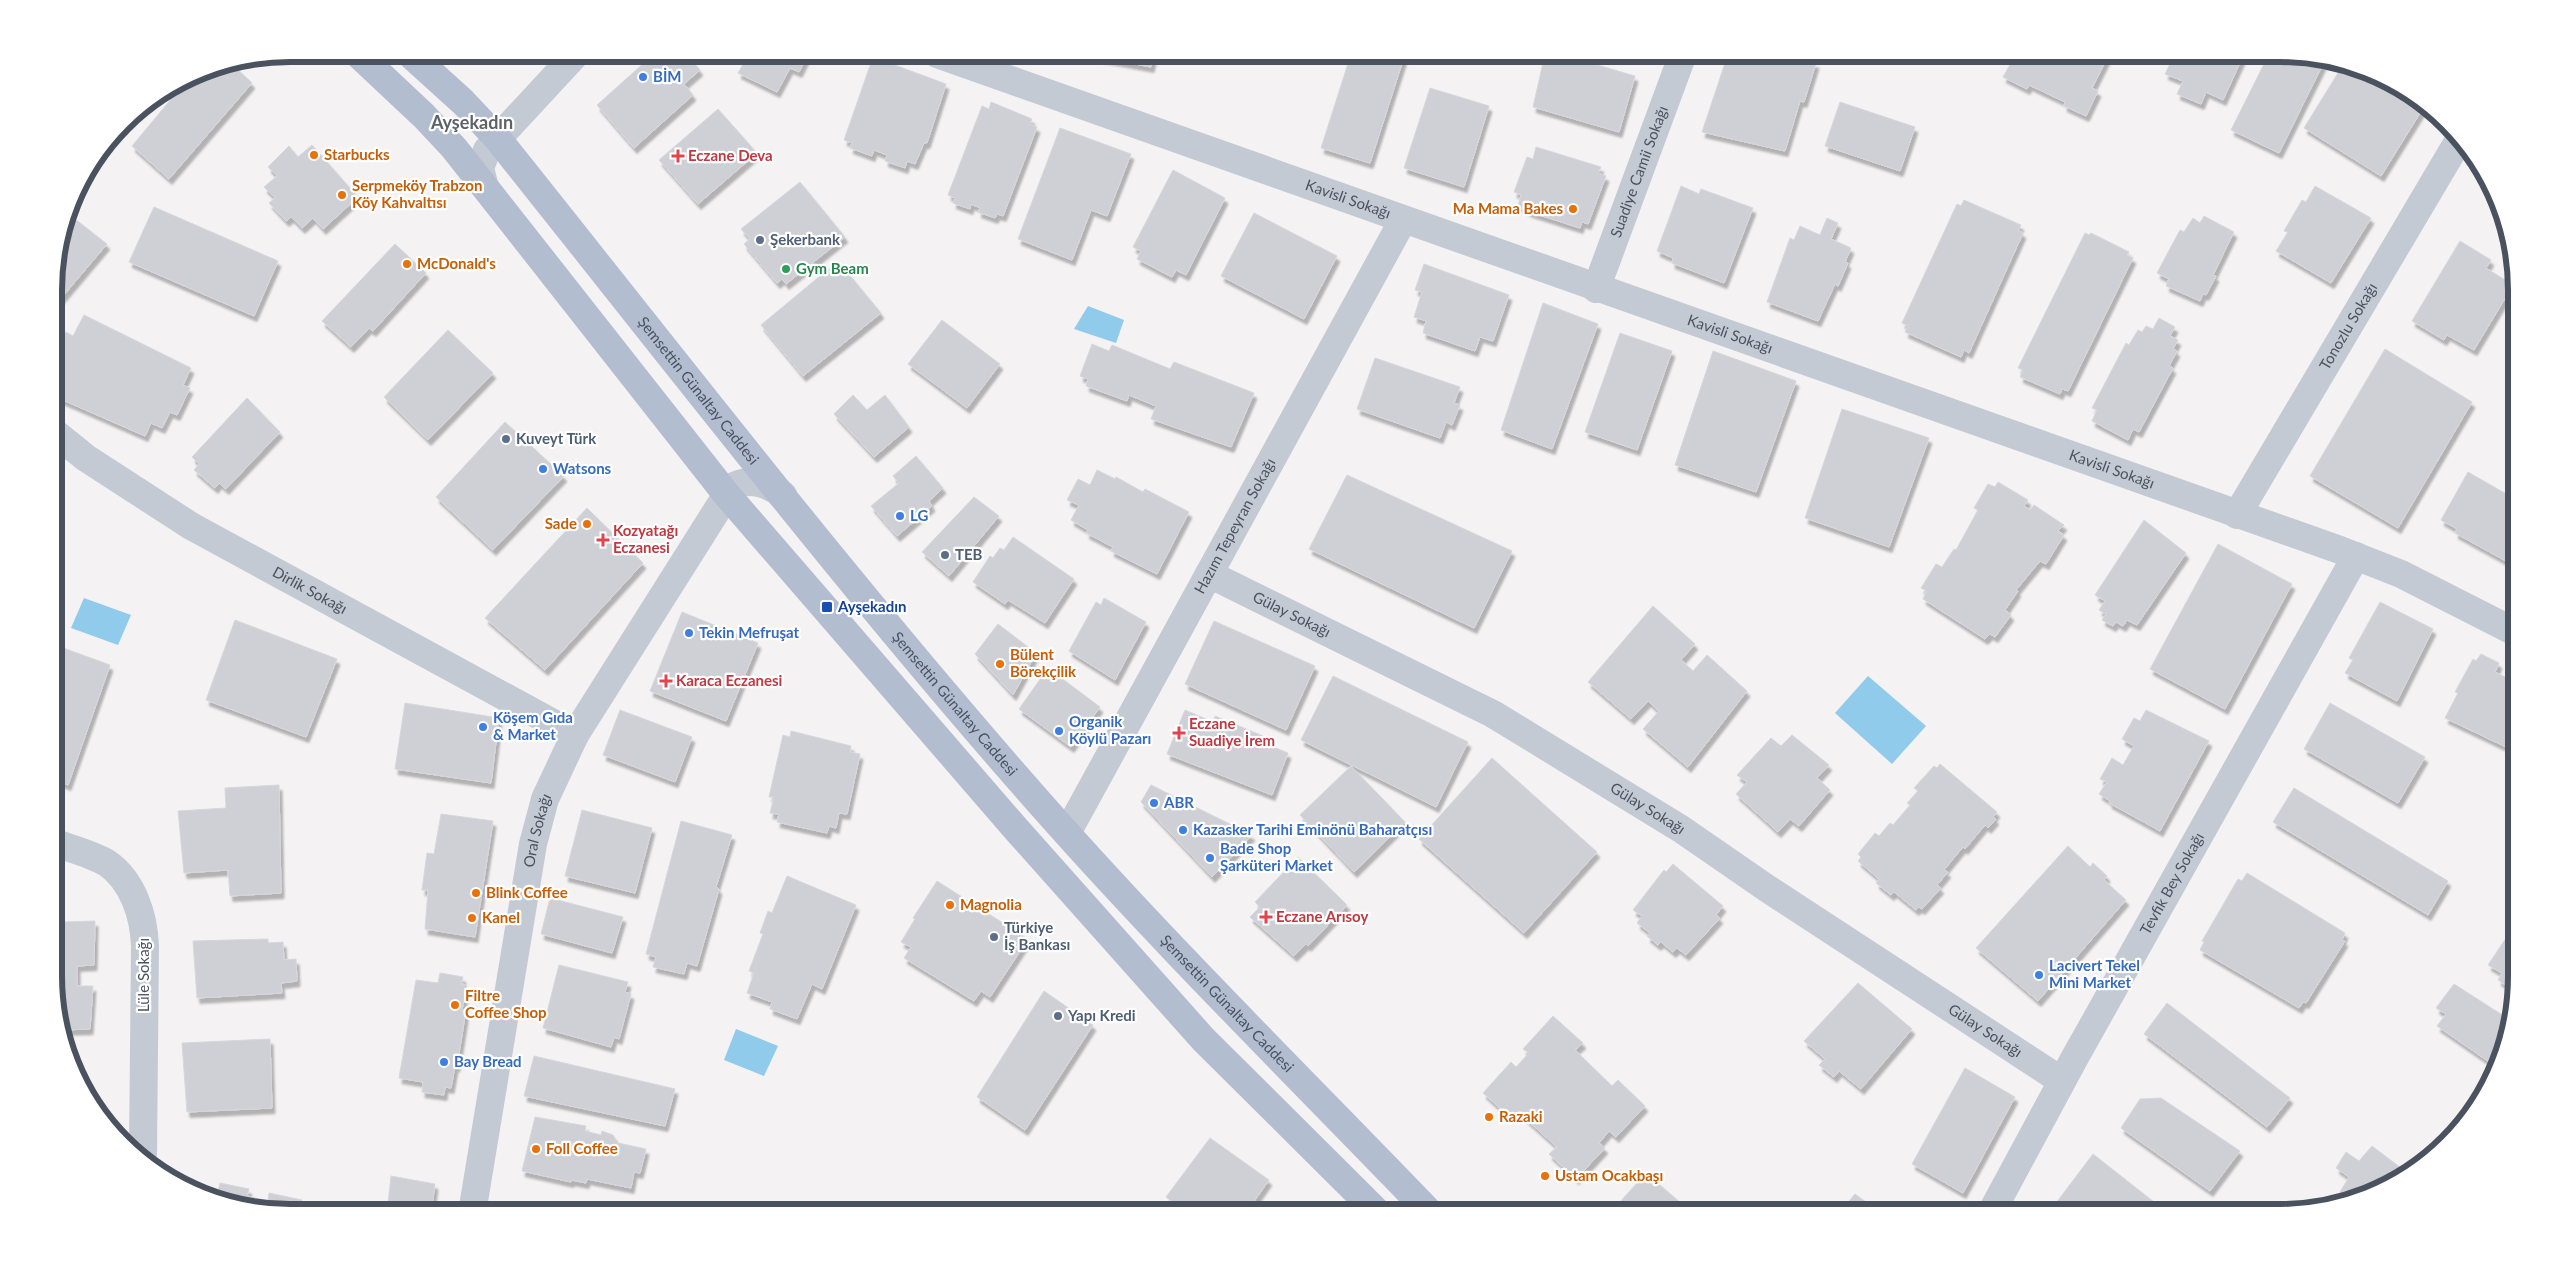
<svg xmlns="http://www.w3.org/2000/svg" width="2570" height="1267" viewBox="0 0 2570 1267" font-family="Lato,sans-serif">
  <defs>
    <filter id="shadow"><feDropShadow dx="3" dy="5.5" stdDeviation="1" flood-color="#0004"/></filter>
  </defs>
  <rect width="100%" height="100%" fill="#f4f2f2"/>
  <g fill="#90cbec">
    <polygon points="1088,306 1124,320 1116,343 1074,329"/>
    <polygon points="84,598 131,615 118,645 71,628"/>
    <polygon points="1868,676 1926,726 1892,764 1835,713"/>
    <polygon points="736,1029 778,1046 764,1076 724,1060"/>
  </g>
  <g fill="#cfd0d6" stroke="#d6d7dd" filter="url(#shadow)">
    <polygon points="654,54 686,54 700,70 684,84 693,95 634,148 597,105"/>
    <polygon points="749,54 808,54 799,72 790,68 777,92 738,73"/>
    <polygon points="1099,54 1154,54 1151,67 1098,57"/>
    <polygon points="1351,54 1405,54 1370,163 1321,148"/>
    <polygon points="1545,54 1560,54 1635,76 1619,132 1533,107"/>
    <polygon points="1728,54 1777,54 1816,63 1804,102 1800,101 1785,151 1702,132"/>
    <polygon points="2016,54 2109,54 2092,88 2098,91 2086,116 2064,106 2065,102 2029,85 2027,89 2003,77"/>
    <polygon points="2175,54 2244,54 2223,100 2206,92 2201,104 2177,94 2183,81 2165,74"/>
    <polygon points="2269,54 2279,54 2323,64 2279,153 2231,130"/>
    <polygon points="873,57 946,84 927,143 924,143 915,164 907,161 905,168 885,161 887,155 874,150 872,156 850,148 852,143 844,140"/>
    <polygon points="233,65 252,83 169,179 132,146 187,80 200,72"/>
    <polygon points="2341,68 2384,78 2425,105 2381,176 2304,128"/>
    <polygon points="1430,88 1489,106 1464,187 1404,168"/>
    <polygon points="991,102 1032,119 1030,124 1037,127 1003,216 997,214 995,218 978,212 980,208 971,204 970,209 953,203 955,198 948,195 982,106 989,109"/>
    <polygon points="1840,102 1915,127 1900,171 1825,146"/>
    <polygon points="718,109 757,153 698,204 659,160"/>
    <polygon points="1060,128 1131,154 1107,216 1091,210 1072,260 1018,239"/>
    <polygon points="312,145 358,197 323,229 313,218 302,228 291,217 286,221 269,203 275,198 264,187 277,176 268,167 289,146 298,157"/>
    <polygon points="1536,147 1601,167 1598,173 1606,176 1588,224 1582,222 1580,228 1530,212 1518,206 1521,195 1514,192 1527,157 1533,159"/>
    <polygon points="1173,170 1225,198 1186,275 1176,270 1172,277 1137,259 1141,251 1133,247"/>
    <polygon points="800,182 845,237 786,284 782,279 777,283 744,244 750,239 741,229"/>
    <polygon points="1681,186 1699,194 1701,189 1753,208 1724,283 1672,263 1673,258 1657,251"/>
    <polygon points="2315,186 2371,218 2331,283 2276,251 2288,232 2284,231 2302,200 2306,202"/>
    <polygon points="1964,200 2021,225 2018,230 2023,233 1969,353 1964,350 1961,357 1905,332 1908,326 1902,323 1957,204 1961,206"/>
    <polygon points="154,207 278,261 254,316 129,262"/>
    <polygon points="1254,213 1337,256 1304,319 1221,276"/>
    <polygon points="2204,216 2234,232 2213,275 2216,276 2206,295 2203,294 2200,301 2166,286 2169,279 2157,273 2180,230 2184,232 2193,218 2200,223"/>
    <polygon points="1827,218 1838,223 1831,239 1851,248 1845,262 1848,263 1838,286 1835,284 1818,321 1767,302 1790,238 1794,240 1800,226 1820,235"/>
    <polygon points="75,219 107,244 58,302 54,298 54,275 67,229"/>
    <polygon points="2085,233 2089,235 2091,233 2129,252 2127,255 2133,258 2068,391 2062,389 2060,394 2020,377 2023,370 2018,368"/>
    <polygon points="2460,241 2491,260 2486,268 2513,285 2474,350 2447,335 2444,340 2412,321"/>
    <polygon points="395,244 426,273 373,331 369,328 351,347 322,321"/>
    <polygon points="838,261 881,313 803,376 761,325"/>
    <polygon points="1424,264 1509,295 1493,341 1480,337 1475,351 1423,333 1426,321 1414,317 1422,292 1415,290"/>
    <polygon points="1543,303 1598,324 1552,449 1501,430"/>
    <polygon points="84,315 191,368 183,385 190,388 177,415 170,412 162,428 151,423 145,436 56,397 63,383 54,379 54,373 61,360 54,355 66,332 73,336"/>
    <polygon points="2159,318 2175,327 2170,336 2178,340 2173,349 2177,351 2169,366 2173,368 2139,432 2133,429 2128,440 2092,421 2097,410 2092,408 2126,343 2129,345 2138,330 2142,332 2146,326 2153,329"/>
    <polygon points="942,320 1000,364 967,408 908,364"/>
    <polygon points="448,330 493,373 428,440 384,397"/>
    <polygon points="1620,333 1672,351 1637,450 1585,432"/>
    <polygon points="1092,344 1109,351 1112,345 1170,369 1174,362 1254,393 1231,447 1151,419 1156,406 1129,395 1127,401 1086,386 1088,379 1080,376"/>
    <polygon points="2385,349 2472,402 2398,528 2310,476"/>
    <polygon points="1713,351 1796,381 1756,492 1675,465"/>
    <polygon points="1375,358 1460,387 1454,403 1460,405 1452,425 1446,422 1440,438 1357,409"/>
    <polygon points="853,395 867,410 885,395 909,427 874,457 834,414"/>
    <polygon points="247,398 280,432 226,489 219,483 215,488 194,470 199,464 192,457"/>
    <polygon points="1842,409 1929,438 1889,547 1805,518"/>
    <polygon points="505,422 564,476 493,550 436,497"/>
    <polygon points="916,456 943,488 929,501 932,506 897,536 871,506 899,483 893,476"/>
    <polygon points="1097,470 1115,479 1116,477 1143,492 1145,489 1189,512 1157,574 1111,551 1113,547 1086,533 1088,530 1071,520 1079,505 1067,500 1078,479 1090,485"/>
    <polygon points="2468,472 2515,499 2515,566 2455,533 2457,529 2441,520"/>
    <polygon points="1347,475 1512,551 1474,628 1309,549"/>
    <polygon points="1998,482 2028,500 2024,506 2030,510 2034,505 2064,525 2058,531 2064,535 2046,564 2040,561 2016,590 2018,591 2005,610 2011,615 1995,637 1990,634 1985,639 1923,599 1927,591 1921,588 1936,564 1942,567 1954,549 1956,550 1978,510 1974,508 1988,484 1995,487"/>
    <polygon points="974,497 999,516 949,576 922,552"/>
    <polygon points="587,508 643,563 545,670 485,618"/>
    <polygon points="2144,520 2186,553 2137,625 2127,620 2123,626 2116,622 2113,626 2102,620 2106,614 2099,610 2105,601 2095,595"/>
    <polygon points="1013,537 1074,579 1045,623 1008,600 1005,604 973,582 990,556 993,558 1000,548 1004,550"/>
    <polygon points="2218,544 2292,584 2225,709 2150,669"/>
    <polygon points="1104,598 1146,622 1115,680 1069,651 1096,602 1101,605"/>
    <polygon points="2380,602 2433,629 2397,701 2345,673 2353,660 2349,658"/>
    <polygon points="1653,606 1695,644 1681,660 1693,671 1707,655 1747,691 1688,767 1643,729 1659,711 1648,701 1631,719 1588,682"/>
    <polygon points="682,612 758,643 726,721 650,691"/>
    <polygon points="235,620 337,659 306,737 206,700"/>
    <polygon points="1214,621 1315,666 1286,730 1185,684"/>
    <polygon points="998,624 1036,653 1013,695 975,654"/>
    <polygon points="55,645 110,665 68,785 55,780"/>
    <polygon points="2481,654 2499,663 2495,672 2511,680 2515,672 2516,728 2506,747 2445,718 2458,693 2455,692 2473,659 2476,661"/>
    <polygon points="1048,668 1100,707 1071,747 1019,709"/>
    <polygon points="1333,676 1468,742 1436,807 1301,740"/>
    <polygon points="405,703 499,718 491,783 395,769"/>
    <polygon points="2330,703 2425,757 2398,803 2304,749"/>
    <polygon points="620,710 692,737 675,782 603,755"/>
    <polygon points="1185,710 1213,722 1215,716 1263,736 1261,742 1288,753 1272,795 1167,754"/>
    <polygon points="2146,710 2209,741 2160,831 2109,803 2110,801 2099,794 2107,782 2100,779 2112,758 2123,765 2134,746 2122,739 2134,718 2140,721"/>
    <polygon points="791,731 851,746 850,752 860,754 847,814 839,813 836,828 829,826 827,833 777,822 779,814 770,813 774,797 769,797 783,735 790,737"/>
    <polygon points="1792,735 1829,765 1817,778 1830,790 1799,826 1790,819 1778,832 1736,794 1747,782 1737,775 1771,738 1781,746"/>
    <polygon points="1492,758 1597,852 1524,933 1419,839"/>
    <polygon points="1940,764 1997,812 1993,817 1996,819 1988,828 1985,825 1965,849 1963,847 1944,870 1948,872 1937,885 1941,888 1922,909 1919,907 1916,910 1894,892 1891,895 1876,883 1879,879 1858,861 1861,857 1858,854 1875,833 1879,836 1890,823 1893,825 1910,805 1907,803 1918,791 1914,788 1934,766 1937,768"/>
    <polygon points="1351,766 1405,822 1354,872 1300,815"/>
    <polygon points="279,785 281,893 230,896 228,870 184,873 178,811 226,808 225,788"/>
    <polygon points="1151,785 1252,835 1212,877 1141,802"/>
    <polygon points="2294,788 2448,881 2428,915 2273,822"/>
    <polygon points="582,810 652,828 635,893 565,876"/>
    <polygon points="441,814 493,821 475,937 425,929 428,890 422,890 427,853 434,854"/>
    <polygon points="681,821 732,835 716,887 719,889 697,966 687,963 684,974 653,967 656,957 646,954"/>
    <polygon points="2068,846 2090,867 2093,863 2107,876 2104,880 2126,900 2038,1001 1976,948"/>
    <polygon points="1298,857 1347,905 1308,946 1306,944 1294,956 1250,917 1260,907 1255,902"/>
    <polygon points="1673,864 1723,906 1716,915 1720,918 1686,955 1677,948 1673,952 1661,942 1658,945 1647,936 1650,933 1637,923 1642,916 1633,910 1664,870 1666,872"/>
    <polygon points="2247,873 2345,933 2342,940 2345,941 2306,1003 2303,1002 2299,1008 2200,950 2204,942 2202,941 2238,879 2242,881"/>
    <polygon points="787,876 856,905 822,989 812,984 797,1019 770,1009 772,1002 747,993 754,973 749,971 763,934 760,933 768,911 772,913"/>
    <polygon points="937,881 1028,939 990,997 981,991 974,1001 904,958 911,947 901,942 915,919 913,918"/>
    <polygon points="550,898 623,917 612,953 541,934"/>
    <polygon points="95,921 94,965 77,966 77,986 93,986 90,1029 62,1030 56,1007 56,928 64,928 64,922"/>
    <polygon points="2512,929 2516,931 2516,976 2513,990 2498,980 2502,973 2488,965"/>
    <polygon points="268,939 268,943 283,942 284,960 296,959 297,981 281,983 282,993 197,998 193,941"/>
    <polygon points="559,965 628,982 625,992 631,994 619,1039 614,1037 611,1047 543,1028"/>
    <polygon points="440,973 463,977 461,984 467,985 462,1010 466,1010 457,1066 455,1066 451,1088 445,1087 444,1095 422,1092 423,1082 399,1078 416,980 438,983"/>
    <polygon points="1858,983 1912,1029 1861,1089 1839,1071 1834,1077 1819,1065 1825,1059 1804,1041"/>
    <polygon points="2454,984 2507,1018 2495,1066 2437,1026 2446,1014 2436,1008"/>
    <polygon points="1044,991 1093,1025 1025,1130 977,1097"/>
    <polygon points="2167,1003 2290,1098 2267,1127 2144,1034"/>
    <polygon points="1553,1016 1583,1043 1575,1050 1612,1086 1618,1080 1645,1106 1616,1137 1609,1131 1599,1143 1605,1148 1576,1179 1549,1154 1557,1147 1516,1110 1510,1117 1483,1093 1511,1062 1516,1067 1529,1053 1523,1049"/>
    <polygon points="270,1039 272,1108 187,1112 182,1043"/>
    <polygon points="534,1056 675,1089 665,1126 524,1096"/>
    <polygon points="1965,1068 2015,1097 1963,1193 1912,1164"/>
    <polygon points="2161,1098 2240,1151 2210,1191 2121,1128 2140,1099"/>
    <polygon points="535,1117 586,1126 585,1131 601,1135 602,1131 613,1135 618,1143 646,1149 640,1173 634,1172 631,1188 587,1179 586,1183 571,1180 571,1182 522,1171"/>
    <polygon points="1210,1138 1269,1180 1246,1213 1188,1213 1166,1197"/>
    <polygon points="2372,1146 2409,1174 2352,1201 2340,1192 2349,1177 2336,1168 2346,1152 2359,1161"/>
    <polygon points="2093,1154 2168,1213 2061,1213 2053,1207"/>
    <polygon points="1646,1173 1682,1204 1674,1213 1610,1213"/>
    <polygon points="391,1176 435,1184 431,1213 387,1213"/>
    <polygon points="220,1183 249,1189 247,1196 268,1201 269,1193 302,1200 300,1213 291,1213 217,1196"/>
    <polygon points="1855,1194 1870,1205 1871,1203 1884,1213 1839,1213"/>
    <polygon points="520,1203 563,1213 517,1213"/>
  </g>
  <g fill="none" stroke-linecap="round" stroke-linejoin="round">
    <g stroke="#c3cad3" stroke-width="28">
      <path id="s1" d="M937 54 2340 550 2401 574 2515 632"/>
      <polyline points="484,184 480,168 487,150 576,54"/>
      <path id="s2" d="M1596 289 1683 54"/>
      <path id="s3" d="M55 433 86 458 191 526 575 735"/>
      <path id="s4" d="M2237 515 2459 140"/>
      <path id="s5" d="M1209 574 1493 714 1681 829 1768 889 2062 1081"/>
      <path id="s6" d="M1067 833 1403 220"/>
      <path d="M55 843C72 849 92 854 107 863 133 881 144 916 145 946L143 1153"/>
      <path id="s7" d="M472 1213 533 844 545 799 575 735 731 488C748 476 769 484 783 495"/>
      <path id="s8" d="M1991 1213 2074 1059 2356 556"/>
    </g>
    <g stroke="#b2bdd0" stroke-width="28">
      <polyline points="358,54 424,116 454,148 727,495 1016,829 1203,1039 1378,1213"/>
      <path id="s9" d="M410 54 463 102 497 138C677 363 853 592 1045 809 1168 948 1301 1079 1430 1213"/>
    </g>
  </g>
  <g fill="#3f7fe0" stroke="#fff" stroke-width="2">
    <circle cx="643" cy="77" r="5"/>
    <circle cx="543" cy="469" r="5"/>
    <circle cx="900" cy="516" r="5"/>
    <circle cx="689" cy="633" r="5"/>
    <circle cx="483" cy="727" r="5"/>
    <circle cx="1059" cy="731" r="5"/>
    <circle cx="1154" cy="803" r="5"/>
    <circle cx="1183" cy="830" r="5"/>
    <circle cx="1210" cy="858" r="5"/>
    <circle cx="2039" cy="975" r="5"/>
    <circle cx="444" cy="1062" r="5"/>
  </g>
  <g fill="#e8710a" stroke="#fff" stroke-width="2">
    <circle cx="314" cy="155" r="5"/>
    <circle cx="342" cy="195" r="5"/>
    <circle cx="1573" cy="209" r="5"/>
    <circle cx="407" cy="264" r="5"/>
    <circle cx="587" cy="524" r="5"/>
    <circle cx="1000" cy="664" r="5"/>
    <circle cx="476" cy="893" r="5"/>
    <circle cx="950" cy="905" r="5"/>
    <circle cx="472" cy="918" r="5"/>
    <circle cx="455" cy="1005" r="5"/>
    <circle cx="1489" cy="1117" r="5"/>
    <circle cx="536" cy="1149" r="5"/>
    <circle cx="1545" cy="1176" r="5"/>
  </g>
  <g fill="#e0444e" stroke="#fff" stroke-width="2">
    <path d="M675.5 148.5h5v5h5v5h-5v5h-5v-5h-5v-5h5z"/>
    <path d="M600.5 532.5h5v5h5v5h-5v5h-5v-5h-5v-5h5z"/>
    <path d="M663.5 673.5h5v5h5v5h-5v5h-5v-5h-5v-5h5z"/>
    <path d="M1176.5 725.5h5v5h5v5h-5v5h-5v-5h-5v-5h5z"/>
    <path d="M1263.5 909.5h5v5h5v5h-5v5h-5v-5h-5v-5h5z"/>
  </g>
  <g fill="#5c6f8a" stroke="#fff" stroke-width="2">
    <circle cx="760" cy="240" r="5"/>
    <circle cx="506" cy="439" r="5"/>
    <circle cx="945" cy="555" r="5"/>
    <circle cx="994" cy="937" r="5"/>
    <circle cx="1058" cy="1016" r="5"/>
  </g>
  <circle fill="#2e9e5b" stroke="#fff" stroke-width="2" cx="786" cy="269" r="5"/>
  <rect fill="#1a4fb4" stroke="#fff" stroke-width="2" x="821" y="601" width="12" height="12" rx="2.5"/>
  <g text-anchor="middle" stroke-width="4.5" stroke-linejoin="round" paint-order="stroke">
    <g font-size="15" font-weight="bold" fill="#366cbe" stroke="#fff" text-anchor="start">
      <text x="653" y="82">BİM</text>
      <text x="553" y="474">Watsons</text>
      <text x="910" y="521">LG</text>
      <text x="699" y="638">Tekin Mefruşat</text>
      <text x="493" y="723">Köşem Gıda<tspan x="493" dy="17">&amp; Market</tspan></text>
      <text x="1069" y="727">Organik<tspan x="1069" dy="17">Köylü Pazarı</tspan></text>
      <text x="1164" y="808">ABR</text>
      <text x="1193" y="835">Kazasker Tarihi Eminönü Baharatçısı</text>
      <text x="1220" y="854">Bade Shop<tspan x="1220" dy="17">Şarküteri Market</tspan></text>
      <text x="2049" y="971">Lacivert Tekel<tspan x="2049" dy="17">Mini Market</tspan></text>
      <text x="454" y="1067">Bay Bread</text>
    </g>
    <g font-size="15" font-weight="bold" fill="#c56008" stroke="#fff" text-anchor="start">
      <text x="324" y="160">Starbucks</text>
      <text x="352" y="191">Serpmeköy Trabzon<tspan x="352" dy="17">Köy Kahvaltısı</tspan></text>
      <text x="1563" y="214" text-anchor="end">Ma Mama Bakes</text>
      <text x="417" y="269">McDonald's</text>
      <text x="577" y="529" text-anchor="end">Sade</text>
      <text x="1010" y="660">Bülent<tspan x="1010" dy="17">Börekçilik</tspan></text>
      <text x="486" y="898">Blink Coffee</text>
      <text x="960" y="910">Magnolia</text>
      <text x="482" y="923">Kanel</text>
      <text x="465" y="1001">Filtre<tspan x="465" dy="17">Coffee Shop</tspan></text>
      <text x="1499" y="1122">Razaki</text>
      <text x="546" y="1154">Foll Coffee</text>
      <text x="1555" y="1181">Ustam Ocakbaşı</text>
    </g>
    <g font-size="15" font-weight="bold" fill="#be3a42" stroke="#fff" text-anchor="start">
      <text x="688" y="161">Eczane Deva</text>
      <text x="613" y="536">Kozyatağı<tspan x="613" dy="17">Eczanesi</tspan></text>
      <text x="676" y="686">Karaca Eczanesi</text>
      <text x="1189" y="729">Eczane<tspan x="1189" dy="17">Suadiye İrem</tspan></text>
      <text x="1276" y="922">Eczane Arısoy</text>
    </g>
    <g font-size="15" fill="#4a5260" stroke="#fff">
      <text dy="5" stroke="none"><textPath href="#s2" startOffset="125">Suadiye Camii Sokağı</textPath></text>
      <text dy="5" stroke="none"><textPath href="#s1" startOffset="436">Kavisli Sokağı</textPath></text>
      <text dy="5" stroke="none"><textPath href="#s4" startOffset="219">Tonozlu Sokağı</textPath></text>
      <text dy="5" stroke="none"><textPath href="#s1" startOffset="841">Kavisli Sokağı</textPath></text>
      <text dy="5" stroke="none"><textPath href="#s9" startOffset="444">Şemsettin Günaltay Caddesi</textPath></text>
      <text dy="5" stroke="none"><textPath href="#s1" startOffset="1246">Kavisli Sokağı</textPath></text>
      <text dy="5" stroke="none"><textPath href="#s6" startOffset="350">Hazım Tepeyran Sokağı</textPath></text>
      <text dy="5" stroke="none"><textPath href="#s3" startOffset="300">Dirlik Sokağı</textPath></text>
      <text dy="5" stroke="none"><textPath href="#s5" startOffset="92">Gülay Sokağı</textPath></text>
      <text dy="5" stroke="none"><textPath href="#s9" startOffset="849">Şemsettin Günaltay Caddesi</textPath></text>
      <text dy="5" stroke="none"><textPath href="#s5" startOffset="498">Gülay Sokağı</textPath></text>
      <text dy="5" stroke="none"><textPath href="#s7" startOffset="388">Oral Sokağı</textPath></text>
      <text dy="5" stroke="none"><textPath href="#s8" startOffset="376">Tevfik Bey Sokağı</textPath></text>
      <text transform="translate(144 975) rotate(-90)" y="5">Lüle Sokağı</text>
      <text dy="5" stroke="none"><textPath href="#s9" startOffset="1254">Şemsettin Günaltay Caddesi</textPath></text>
      <text dy="5" stroke="none"><textPath href="#s5" startOffset="902">Gülay Sokağı</textPath></text>
    </g>
    <g font-size="15" font-weight="bold" fill="#4e5e75" stroke="#fff" text-anchor="start">
      <text x="770" y="245">Şekerbank</text>
      <text x="516" y="444">Kuveyt Türk</text>
      <text x="955" y="560">TEB</text>
      <text x="1004" y="933">Türkiye<tspan x="1004" dy="17">İş Bankası</tspan></text>
      <text x="1068" y="1021">Yapı Kredi</text>
    </g>
    <g font-size="15" font-weight="bold" fill="#27864d" stroke="#fff" text-anchor="start">
      <text x="796" y="274">Gym Beam</text>
    </g>
    <g font-size="15" font-weight="bold" fill="#164399" stroke="#fff" text-anchor="start">
      <text x="838" y="612">Ayşekadın</text>
    </g>
    <g font-size="18" font-weight="bold" fill="#5e6167" stroke="#fff">
      <text x="472" y="129">Ayşekadın</text>
    </g>
  </g>
  <path d="M0 0H2570V1267H0ZM290 62H2280A228 228 0 0 1 2508 290V976A228 228 0 0 1 2280 1204H290A228 228 0 0 1 62 976V290A228 228 0 0 1 290 62Z" fill="#fff" fill-rule="evenodd"/>
  <path fill="none" stroke="#4a5260" stroke-width="6" d="M290 62H2280A228 228 0 0 1 2508 290V976A228 228 0 0 1 2280 1204H290A228 228 0 0 1 62 976V290A228 228 0 0 1 290 62Z"/>
</svg>
